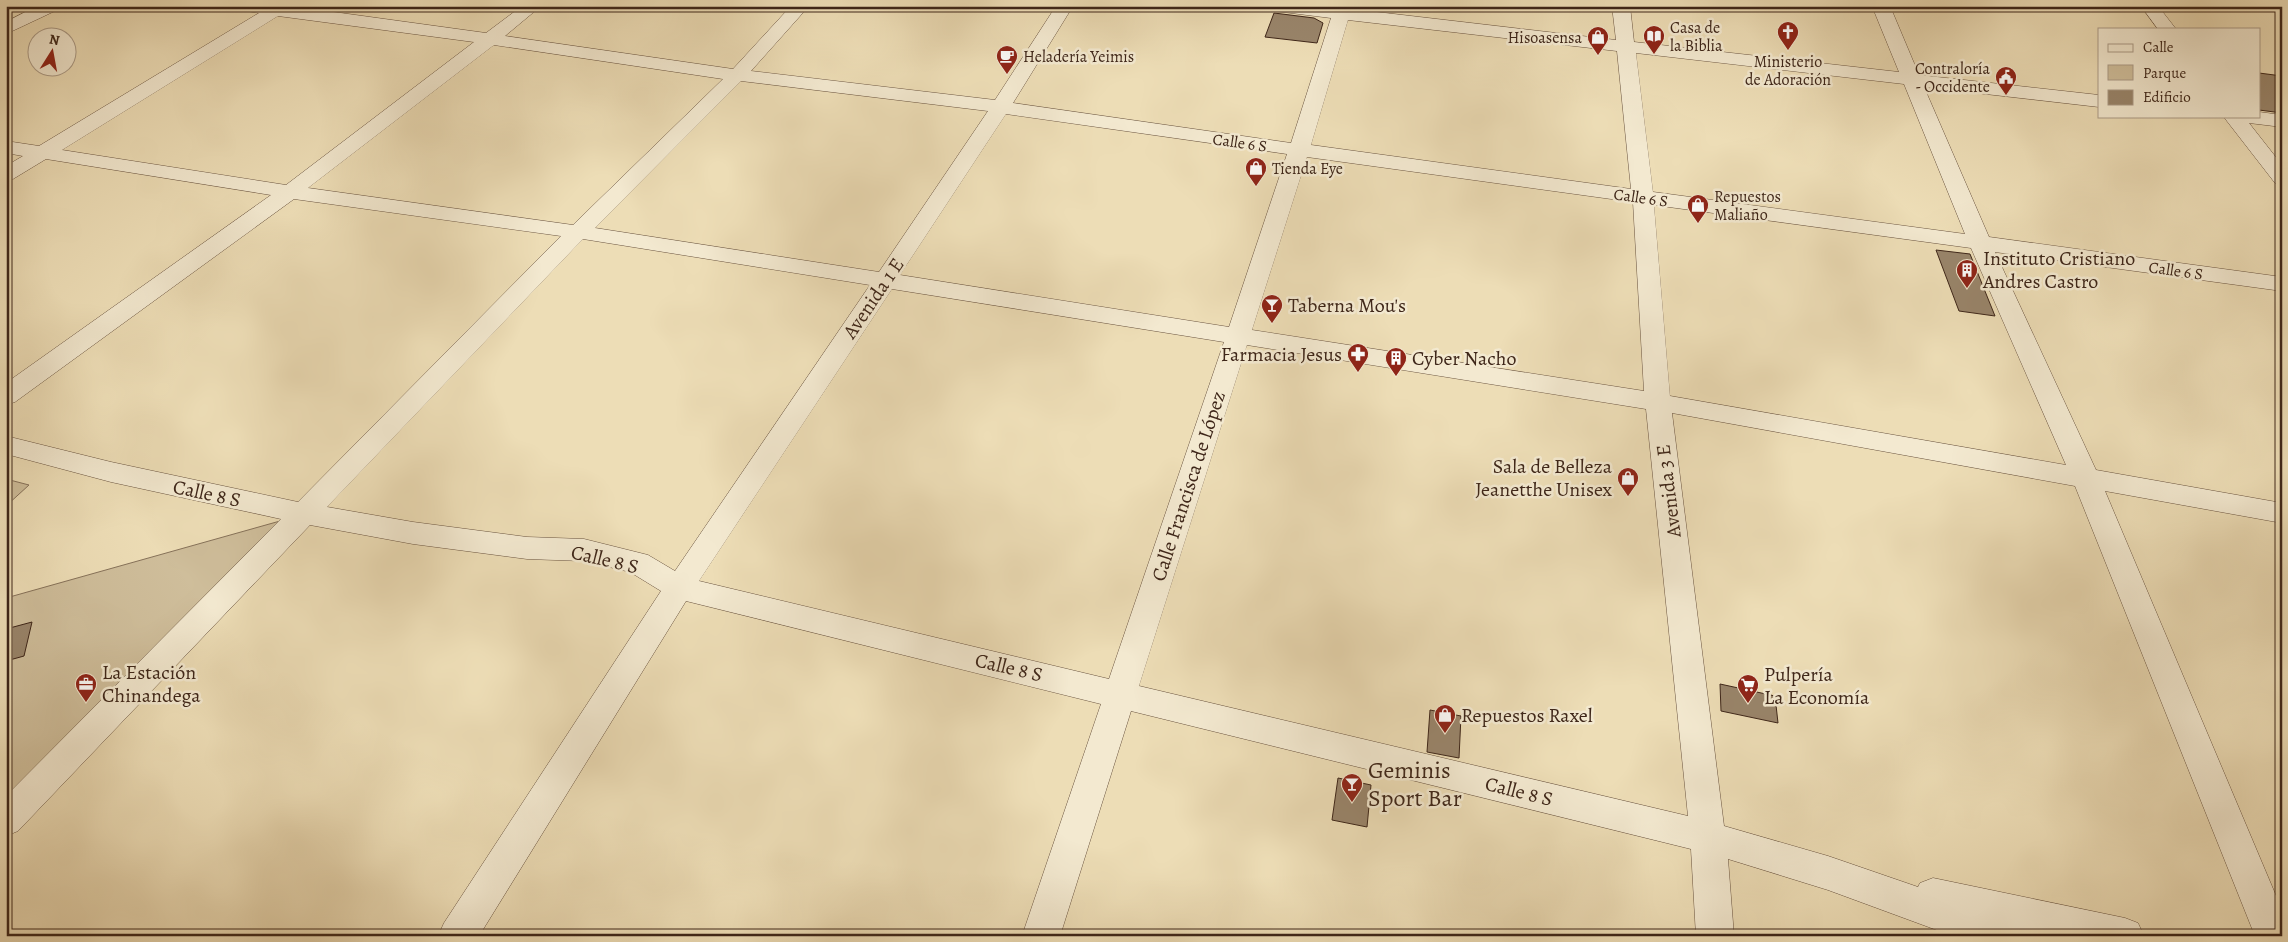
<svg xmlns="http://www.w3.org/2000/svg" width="2288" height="942" viewBox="0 0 2288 942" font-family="Alegreya,serif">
  <rect width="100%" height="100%" fill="#edddb6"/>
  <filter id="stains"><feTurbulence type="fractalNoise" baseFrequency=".004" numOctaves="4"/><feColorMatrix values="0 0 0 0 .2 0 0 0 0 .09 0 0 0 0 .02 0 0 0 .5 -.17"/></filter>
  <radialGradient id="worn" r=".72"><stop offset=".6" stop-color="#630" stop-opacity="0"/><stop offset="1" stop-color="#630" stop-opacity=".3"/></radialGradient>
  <g fill="#cfbe9b" stroke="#86725a">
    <polygon points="6,479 29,485 6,506"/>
    <polygon points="305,514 6,820 6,598"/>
  </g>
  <g fill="#99856b" stroke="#3e2619">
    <polygon points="1274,13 1314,18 1323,23 1317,43 1265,37"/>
    <polygon points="2259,73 2282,76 2282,113 2259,110"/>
    <polygon points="1936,250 1970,254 1995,316 1959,311"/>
    <polygon points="32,622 24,656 6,661 6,629"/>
    <polygon points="1720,684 1775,696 1778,723 1721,711"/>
    <polygon points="1430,710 1461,716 1459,758 1427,752"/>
    <polygon points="1338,778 1371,785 1367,827 1332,820"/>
  </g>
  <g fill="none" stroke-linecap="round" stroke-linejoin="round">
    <g stroke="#6a5440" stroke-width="1">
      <g id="minor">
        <polygon points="37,6 59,6 57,10 6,34 6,22"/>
        <path d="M238 6H290L486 33 522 6H541L505 36 733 69 791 6H809L751 71 995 100 1056 6H1073L1013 103 1291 143 1331 18 1275 11 1269 10 1267 6H1352L1351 9 1616 40 1612 6H1630L1634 42 1899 72 1872 6H1890L1919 75 2099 95V107L1924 87 1989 237 2282 277V291L1995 252 2096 470 2282 503V523L2105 491 2282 910V936H2255L2075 486 1672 413 1724 826 1828 856 1918 887 1920 883 1933 878 2125 918 2138 923 2144 936H2040L2021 932 2023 936H1953L1828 890 1728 859 1734 936H1696L1691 849 1131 711 1060 936H1022L1101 704 686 601 479 936H438L444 923 661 591 630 572 584 561 527 559 413 544 310 525 18 831 6 836V796L281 519 111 482 6 454V436L111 462 298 502 561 236 294 199 15 402 6 405V383L271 195 46 159 13 179 6 181V166L23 156 6 153V141L39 146 259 13 240 10ZM278 16 474 42 286 185 62 150ZM1348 20 1617 51 1631 189 1311 145ZM494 45 723 79 573 225 308 188ZM1636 53 1904 84 1965 234 1653 192ZM741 81 988 111 879 272 595 228ZM1006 114 1287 154 1229 327 900 275ZM1307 157 1633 202 1644 391 1252 330ZM1654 205 1971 248 2066 465 1670 396ZM583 239 870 285 675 571 648 555 584 539 527 537 413 522 327 507ZM892 289 1224 342 1109 679 699 581ZM1247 345 1646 409 1688 816 1139 686Z"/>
        <polygon points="2141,6 2158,6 2176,29 2158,29"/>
        <polygon points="2259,112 2282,115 2282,127 2249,123 2282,165 2282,185 2275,183 2223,116 2259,116"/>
      </g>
    </g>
    <use href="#minor" fill="#f3e9d0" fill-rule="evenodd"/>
  </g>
  <defs>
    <g id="church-pin" transform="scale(1.125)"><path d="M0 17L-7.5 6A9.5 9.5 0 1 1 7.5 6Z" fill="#8f2418" stroke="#f3e9d0"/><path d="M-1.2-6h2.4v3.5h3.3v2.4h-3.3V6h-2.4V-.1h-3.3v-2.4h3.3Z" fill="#fff"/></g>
    <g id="library-pin" transform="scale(1.125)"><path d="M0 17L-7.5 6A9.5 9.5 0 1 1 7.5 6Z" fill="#8f2418" stroke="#f3e9d0"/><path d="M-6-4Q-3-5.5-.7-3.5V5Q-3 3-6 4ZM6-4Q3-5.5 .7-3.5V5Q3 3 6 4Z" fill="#fff"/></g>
    <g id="shop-pin" transform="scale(1.125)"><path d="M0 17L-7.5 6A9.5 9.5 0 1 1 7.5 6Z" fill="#8f2418" stroke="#f3e9d0"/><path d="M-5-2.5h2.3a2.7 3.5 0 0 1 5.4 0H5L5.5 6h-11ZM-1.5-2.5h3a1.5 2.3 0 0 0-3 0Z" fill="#fff"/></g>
    <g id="cafe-pin" transform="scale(1.125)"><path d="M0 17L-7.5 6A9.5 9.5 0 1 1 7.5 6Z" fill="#8f2418" stroke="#f3e9d0"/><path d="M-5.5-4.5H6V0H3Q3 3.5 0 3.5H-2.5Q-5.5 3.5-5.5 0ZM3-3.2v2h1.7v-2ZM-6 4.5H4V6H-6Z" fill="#fff"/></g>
    <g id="civic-pin" transform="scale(1.125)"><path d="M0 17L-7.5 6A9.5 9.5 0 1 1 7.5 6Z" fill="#8f2418" stroke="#f3e9d0"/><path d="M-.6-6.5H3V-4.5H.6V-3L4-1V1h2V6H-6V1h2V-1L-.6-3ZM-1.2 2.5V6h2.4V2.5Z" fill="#fff"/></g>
    <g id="building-pin" transform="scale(1.125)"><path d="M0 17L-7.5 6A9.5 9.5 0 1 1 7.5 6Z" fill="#8f2418" stroke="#f3e9d0"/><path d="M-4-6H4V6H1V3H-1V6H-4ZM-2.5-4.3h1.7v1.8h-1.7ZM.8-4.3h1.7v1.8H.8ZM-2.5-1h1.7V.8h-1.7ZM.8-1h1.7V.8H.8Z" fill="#fff"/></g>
    <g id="bar-pin" transform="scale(1.125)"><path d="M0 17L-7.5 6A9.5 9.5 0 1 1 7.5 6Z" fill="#8f2418" stroke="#f3e9d0"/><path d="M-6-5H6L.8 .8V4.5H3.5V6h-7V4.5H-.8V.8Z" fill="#fff"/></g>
    <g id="pharmacy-pin" transform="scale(1.125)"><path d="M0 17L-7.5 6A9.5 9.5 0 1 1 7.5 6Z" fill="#8f2418" stroke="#f3e9d0"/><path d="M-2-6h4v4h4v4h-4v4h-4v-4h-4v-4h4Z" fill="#fff"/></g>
    <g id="office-pin" transform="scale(1.125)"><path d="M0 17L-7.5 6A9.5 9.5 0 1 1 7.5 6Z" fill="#8f2418" stroke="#f3e9d0"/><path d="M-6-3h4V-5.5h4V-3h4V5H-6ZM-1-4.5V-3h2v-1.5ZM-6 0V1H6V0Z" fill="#fff"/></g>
    <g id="supermarket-pin" transform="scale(1.125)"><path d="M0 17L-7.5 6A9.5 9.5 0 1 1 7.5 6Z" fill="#8f2418" stroke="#f3e9d0"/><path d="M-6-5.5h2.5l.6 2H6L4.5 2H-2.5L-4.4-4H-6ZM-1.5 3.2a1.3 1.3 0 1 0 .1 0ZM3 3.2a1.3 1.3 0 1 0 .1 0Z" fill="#fff"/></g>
  </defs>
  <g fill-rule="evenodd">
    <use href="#church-pin" x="1788" y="32"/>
    <use href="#library-pin" x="1654" y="36"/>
    <use href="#shop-pin" x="1598" y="37"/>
    <use href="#cafe-pin" x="1007" y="56"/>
    <use href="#civic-pin" x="2006" y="77"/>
    <use href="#shop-pin" x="1256" y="168"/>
    <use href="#shop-pin" x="1698" y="205"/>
    <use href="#building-pin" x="1967" y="270"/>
    <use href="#bar-pin" x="1272" y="305"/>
    <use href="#pharmacy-pin" x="1358" y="354"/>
    <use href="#building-pin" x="1396" y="358"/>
    <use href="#shop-pin" x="1628" y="478"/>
    <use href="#office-pin" x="86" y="684"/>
    <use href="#supermarket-pin" x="1748" y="685"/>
    <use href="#shop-pin" x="1445" y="715"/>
    <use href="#bar-pin" x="1352" y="784"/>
  </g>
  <g text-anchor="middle" stroke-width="5" stroke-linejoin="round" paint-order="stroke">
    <g font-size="16" fill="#3e2619" stroke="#f3e9d0" text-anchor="start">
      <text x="1670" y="33">Casa de<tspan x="1670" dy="18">la Biblia</tspan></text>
      <text x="1582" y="43" text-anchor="end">Hisoasensa</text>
      <text x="1023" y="62">Heladería Yeimis</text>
      <text x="1788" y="67" text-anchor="middle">Ministerio<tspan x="1788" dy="18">de Adoración</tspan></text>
      <text x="1990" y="74" text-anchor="end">Contraloría<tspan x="1990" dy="18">- Occidente</tspan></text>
      <text x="1272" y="174">Tienda Eye</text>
      <text x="1714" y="202">Repuestos<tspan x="1714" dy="18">Maliaño</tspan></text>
    </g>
    <g font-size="16" fill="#3e2619" stroke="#f3e9d0">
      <text transform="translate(1240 142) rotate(8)" y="6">Calle 6 S</text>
      <text transform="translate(1641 197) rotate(8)" y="6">Calle 6 S</text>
      <text transform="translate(2176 270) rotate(8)" y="6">Calle 6 S</text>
    </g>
    <g font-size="20" fill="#3e2619" stroke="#f3e9d0" text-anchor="start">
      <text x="1983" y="265">Instituto Cristiano<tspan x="1983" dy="23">Andres Castro</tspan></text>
      <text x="1288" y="312">Taberna Mou's</text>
      <text x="1342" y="361" text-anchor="end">Farmacia Jesus</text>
      <text x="1412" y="365">Cyber Nacho</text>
      <text x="1612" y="473" text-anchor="end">Sala de Belleza<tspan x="1612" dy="23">Jeanetthe Unisex</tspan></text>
      <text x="102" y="679">La Estación<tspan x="102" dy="23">Chinandega</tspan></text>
      <text x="1764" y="681">Pulpería<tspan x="1764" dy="23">La Economía</tspan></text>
      <text x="1461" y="722">Repuestos Raxel</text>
    </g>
    <g font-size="20" fill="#3e2619" stroke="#f3e9d0">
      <text transform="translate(873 298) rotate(-56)" y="7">Avenida 1 E</text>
      <text transform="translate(1188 486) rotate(-72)" y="7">Calle Francisca de López</text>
      <text transform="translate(1668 491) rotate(-97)" y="7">Avenida 3 E</text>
      <text transform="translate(207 493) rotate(12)" y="7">Calle 8 S</text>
      <text transform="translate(605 559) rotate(13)" y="7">Calle 8 S</text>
      <text transform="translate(1009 667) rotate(13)" y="7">Calle 8 S</text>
      <text transform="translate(1519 791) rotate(14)" y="7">Calle 8 S</text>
    </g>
    <g font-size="24" fill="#3e2619" stroke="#f3e9d0" text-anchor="start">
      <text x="1368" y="778">Geminis<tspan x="1368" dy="28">Sport Bar</tspan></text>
    </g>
  </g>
  <rect width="2288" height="942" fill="none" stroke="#edddb6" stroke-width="25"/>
  <rect x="8" y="8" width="2273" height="927" fill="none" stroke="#3e2619" stroke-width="2.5"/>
  <rect x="12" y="12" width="2263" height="917" fill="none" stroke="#3e2619"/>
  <rect x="2098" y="28" width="162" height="90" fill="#f3e9d0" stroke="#ab9b87"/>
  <rect x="2108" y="44" width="25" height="8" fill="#f3e9d0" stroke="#ab9b87"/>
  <text x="2143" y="52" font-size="15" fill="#3e2619">Calle</text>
  <rect x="2108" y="65" width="25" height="15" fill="#cfbe9b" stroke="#ab9b87"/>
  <text x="2143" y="78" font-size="15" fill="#3e2619">Parque</text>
  <rect x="2108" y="90" width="25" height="15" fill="#99856b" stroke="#ab9b87"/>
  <text x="2143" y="102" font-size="15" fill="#3e2619">Edificio</text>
  <g transform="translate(52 52) rotate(11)"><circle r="24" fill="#f3e9d0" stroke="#ab9b87"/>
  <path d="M0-4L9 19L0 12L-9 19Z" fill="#8f2418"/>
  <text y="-8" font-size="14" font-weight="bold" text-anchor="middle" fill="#3e2619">N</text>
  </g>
  <rect width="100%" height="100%" filter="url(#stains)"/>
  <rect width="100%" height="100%" fill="url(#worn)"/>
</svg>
